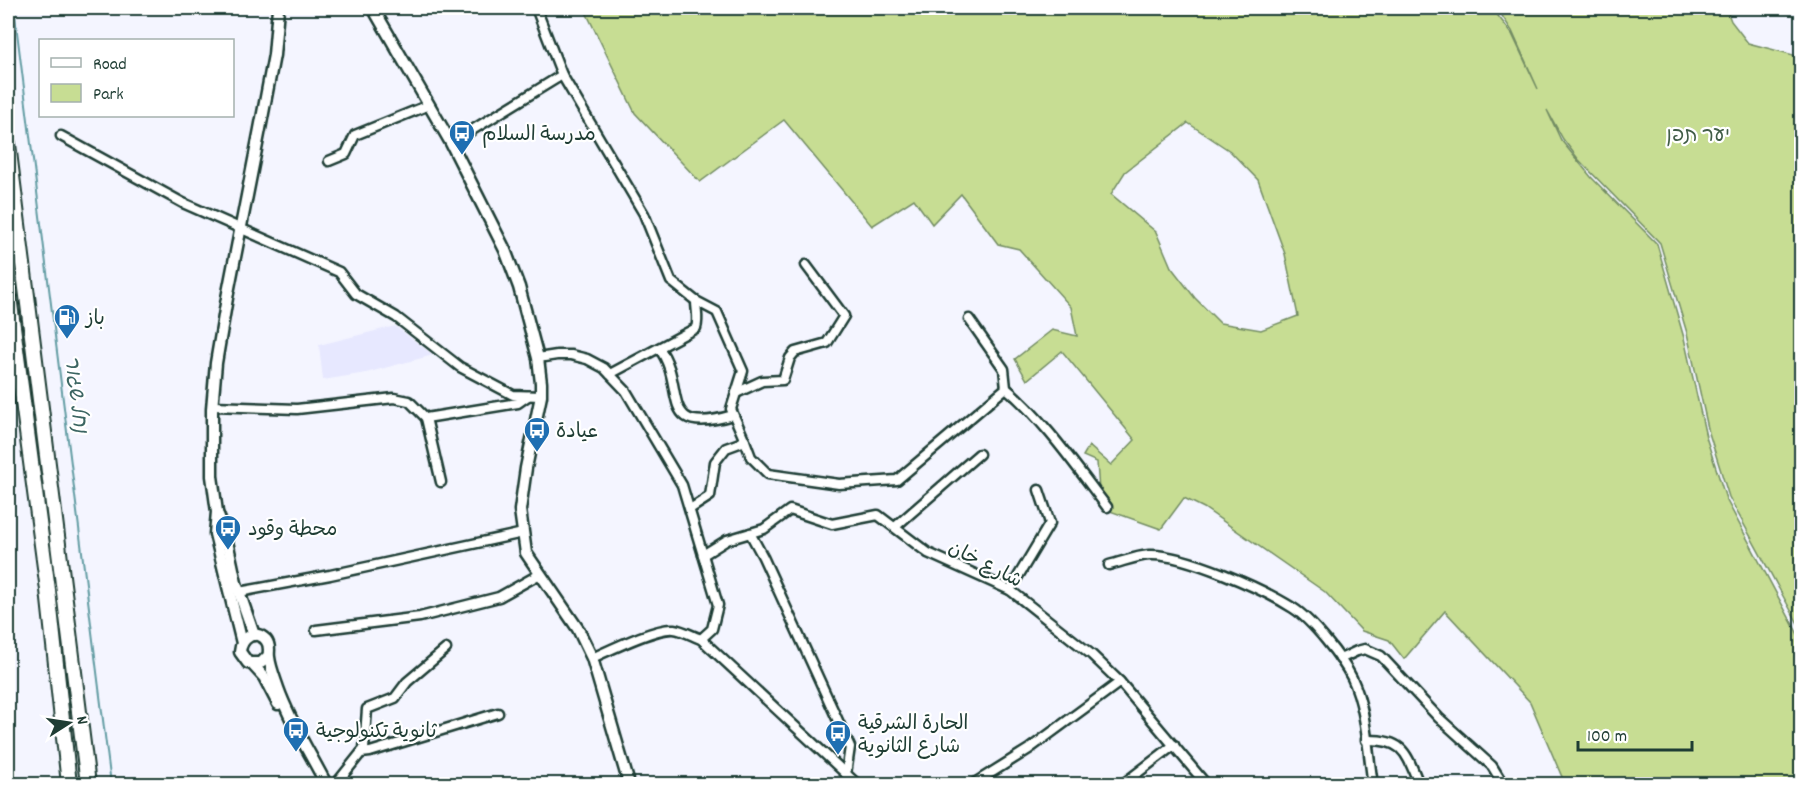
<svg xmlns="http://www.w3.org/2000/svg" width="1809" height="792" viewBox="0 0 1809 792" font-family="Dekko,'Playpen Sans Arabic','Playpen Sans Hebrew',sans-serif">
  <rect width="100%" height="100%" fill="#f4f5ff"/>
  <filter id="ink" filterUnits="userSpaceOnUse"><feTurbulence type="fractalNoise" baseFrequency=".0167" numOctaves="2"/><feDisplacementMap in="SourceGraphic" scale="12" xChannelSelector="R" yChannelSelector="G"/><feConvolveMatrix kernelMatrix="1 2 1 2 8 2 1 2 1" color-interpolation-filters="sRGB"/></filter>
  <g filter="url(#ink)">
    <polygon fill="#e7e8ff" points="395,326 433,355 366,373 323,380 319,345"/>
    <path fill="#c7dd93" stroke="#738d64" stroke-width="1.5" fill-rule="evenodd" d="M584 8H1492L1512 34 1538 89 1512 31 1497 8H1726L1731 21 1748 43 1801 57V629L1729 497 1709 433 1687 333 1660 243 1579 160 1563 139 1547 110 1561 140 1591 177 1657 244 1684 338 1706 437 1726 499 1801 640V784H1565L1530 702 1445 611 1404 659 1389 640 1362 631 1325 592 1204 508 1184 498 1161 529 1107 510 1099 491 1097 462 1083 456 1089 446 1111 465 1135 440 1062 351 1027 380 1015 359 1052 330 1077 336 1071 307 1019 249 998 244 961 194 932 224 914 199 872 226 784 120 700 182 635 113ZM1188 123 1230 151 1258 180 1285 254 1298 316 1261 330 1220 323 1195 298 1171 267 1156 232 1111 194 1125 172Z"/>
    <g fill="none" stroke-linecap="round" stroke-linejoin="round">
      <polyline stroke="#629ca3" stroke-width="2" points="14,8 111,784"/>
      <g stroke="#1f3d34" stroke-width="13">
        <g id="minor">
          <polyline points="536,8 562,75 644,214 671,281 696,301 717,312 743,371 731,409 745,441 726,448 715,462 710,496 690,509"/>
          <polyline points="61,136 183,203 339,272 356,294 396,317 460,367 513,395 541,396"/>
          <polyline points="451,143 562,75"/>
          <polyline points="329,161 346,154 355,135 429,105"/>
          <path d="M659 348C688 387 655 438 733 415"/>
          <polyline points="538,358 557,355 571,355 587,359 604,368 626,391 682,485 718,605 712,629 701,639"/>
          <path d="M610 374 696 328C699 319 696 311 696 301"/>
          <path d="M1006 388C1043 419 1077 468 1107 507"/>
          <polyline points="736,393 762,381 783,380 790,358 795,352 827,343 844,316 806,265"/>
          <polyline points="213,406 297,409 394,398 409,401 426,418 518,403 528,396"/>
          <polyline points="426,418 441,482"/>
          <polyline points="745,441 751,457 768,474 839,484 897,480 1006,388 1004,369 969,319"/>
          <polyline points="895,527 979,454"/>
          <polyline points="750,533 763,557 850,747 846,774"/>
          <polyline points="703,555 727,540 764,529 790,510 832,524 878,515 928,553 1010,590 1092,655 1120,682 1206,784"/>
          <path d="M1109 565C1122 562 1136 556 1149 555 1183 553 1263 589 1293 608 1312 620 1342 658 1352 678 1367 710 1367 749 1373 784"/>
          <polyline points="1010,590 1050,523 1039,490"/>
          <polyline points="239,592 330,575 523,533"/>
          <polyline points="316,630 420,617 499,597 540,574"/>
          <path d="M592 658C610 650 656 627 674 629 682 630 693 636 701 639L857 784"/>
          <polyline points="1340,659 1357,651 1365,649 1381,656 1439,718 1492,766 1503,784"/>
          <path d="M1366 740C1404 739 1406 753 1419 784"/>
          <polyline points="361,753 370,752 498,713"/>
          <polyline points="336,784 364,749 367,709 395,698 407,682 446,649"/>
          <polyline points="973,784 1029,749 1120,682"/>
          <polyline points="1123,784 1174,745"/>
        </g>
      </g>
      <g stroke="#1f3d34" stroke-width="15">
        <g id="tertiary">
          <polyline points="373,8 451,143 505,250 519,287 538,358 541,383 541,396 526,468 520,510 526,553 578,629 592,658 629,784"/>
          <polyline points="218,515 225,532 236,583 254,635"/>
          <polyline points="242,643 215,534 217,512 212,476 212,409 216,363 227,298 260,129 274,55 278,8"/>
          <path d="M268 656 261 663H248L240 652C241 638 255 628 266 640 271 646 268 651 269 657 270 667 275 679 278 688 290 722 310 753 326 784"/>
          <polyline points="252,664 264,677 278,704"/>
        </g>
      </g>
      <g stroke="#1f3d34" stroke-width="18">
        <g id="trunk">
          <polyline points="8,144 88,784"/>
          <polyline points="8,289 48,590 69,784"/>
        </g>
      </g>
      <use href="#minor" stroke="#fff" stroke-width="8"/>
      <use href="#tertiary" stroke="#fff" stroke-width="10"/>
      <use href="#trunk" stroke="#fff" stroke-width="14"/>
    </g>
  </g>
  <defs>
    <g id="bus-pin" transform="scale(1.35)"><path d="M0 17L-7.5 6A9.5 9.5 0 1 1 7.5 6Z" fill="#1f6fb2" stroke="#fff"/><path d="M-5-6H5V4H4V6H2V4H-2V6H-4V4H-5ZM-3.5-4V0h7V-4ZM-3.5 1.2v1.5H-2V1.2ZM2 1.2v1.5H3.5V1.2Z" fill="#fff"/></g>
    <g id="fuel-pin" transform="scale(1.35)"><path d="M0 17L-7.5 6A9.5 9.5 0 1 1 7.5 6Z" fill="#1f6fb2" stroke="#fff"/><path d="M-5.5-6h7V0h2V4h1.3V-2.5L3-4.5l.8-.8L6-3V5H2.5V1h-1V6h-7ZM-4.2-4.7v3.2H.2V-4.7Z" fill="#fff"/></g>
  </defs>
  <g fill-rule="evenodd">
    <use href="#bus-pin" x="462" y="133"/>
    <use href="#fuel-pin" x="67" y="317"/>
    <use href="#bus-pin" x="537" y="430"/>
    <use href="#bus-pin" x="228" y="528"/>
    <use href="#bus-pin" x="296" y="730"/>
    <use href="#bus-pin" x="838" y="733"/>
  </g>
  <g text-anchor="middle" stroke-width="4.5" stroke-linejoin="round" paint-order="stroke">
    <g font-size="20" fill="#1f3d34" stroke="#fff" text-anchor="start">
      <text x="482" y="140">مدرسة السلام</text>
      <text x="86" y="324">باز</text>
      <text x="556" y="437">عيادة</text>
      <text x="248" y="535">محطة وقود</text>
      <text x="858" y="729">الحارة الشرقية<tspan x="858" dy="23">شارع الثانوية</tspan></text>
      <text x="316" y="737">ثانوية تكنولوجية</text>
    </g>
    <g font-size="20" fill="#415d47" stroke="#fff">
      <text x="1698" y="141">יער תפן</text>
    </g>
    <g font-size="20" fill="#1f3d34" stroke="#fff">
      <text transform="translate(986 563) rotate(27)" y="7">شارع خان</text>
    </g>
    <g font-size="21" font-style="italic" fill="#3b6562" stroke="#fff">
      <text transform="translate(77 394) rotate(83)" y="7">נחל שגור</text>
    </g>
  </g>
  <rect width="1809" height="792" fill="none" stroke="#fff" stroke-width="30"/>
  <rect x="15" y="15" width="1779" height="762" fill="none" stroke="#1f3d34" stroke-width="2" filter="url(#ink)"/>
  <rect x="39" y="39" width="195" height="78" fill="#ffffff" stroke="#a5b1ae" stroke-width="1.5"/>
  <rect x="51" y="58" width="30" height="9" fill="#ffffff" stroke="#a5b1ae" stroke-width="1.5"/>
  <text x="93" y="69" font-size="18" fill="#1f3d34">Road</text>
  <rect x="51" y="84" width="30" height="18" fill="#c7dd93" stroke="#a5b1ae" stroke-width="1.5"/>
  <text x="93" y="99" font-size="18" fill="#1f3d34">Park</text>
  <g transform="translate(69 723) rotate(78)" stroke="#ffffff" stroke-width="4.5" paint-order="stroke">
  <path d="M0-4.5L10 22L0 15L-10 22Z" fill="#1f3d34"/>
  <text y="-9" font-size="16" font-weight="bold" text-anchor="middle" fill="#1f3d34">N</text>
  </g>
  <path d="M1578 741v9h114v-9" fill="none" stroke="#1f3d34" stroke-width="3"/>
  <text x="1587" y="741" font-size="18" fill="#1f3d34" stroke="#ffffff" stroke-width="4.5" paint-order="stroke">100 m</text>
</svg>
